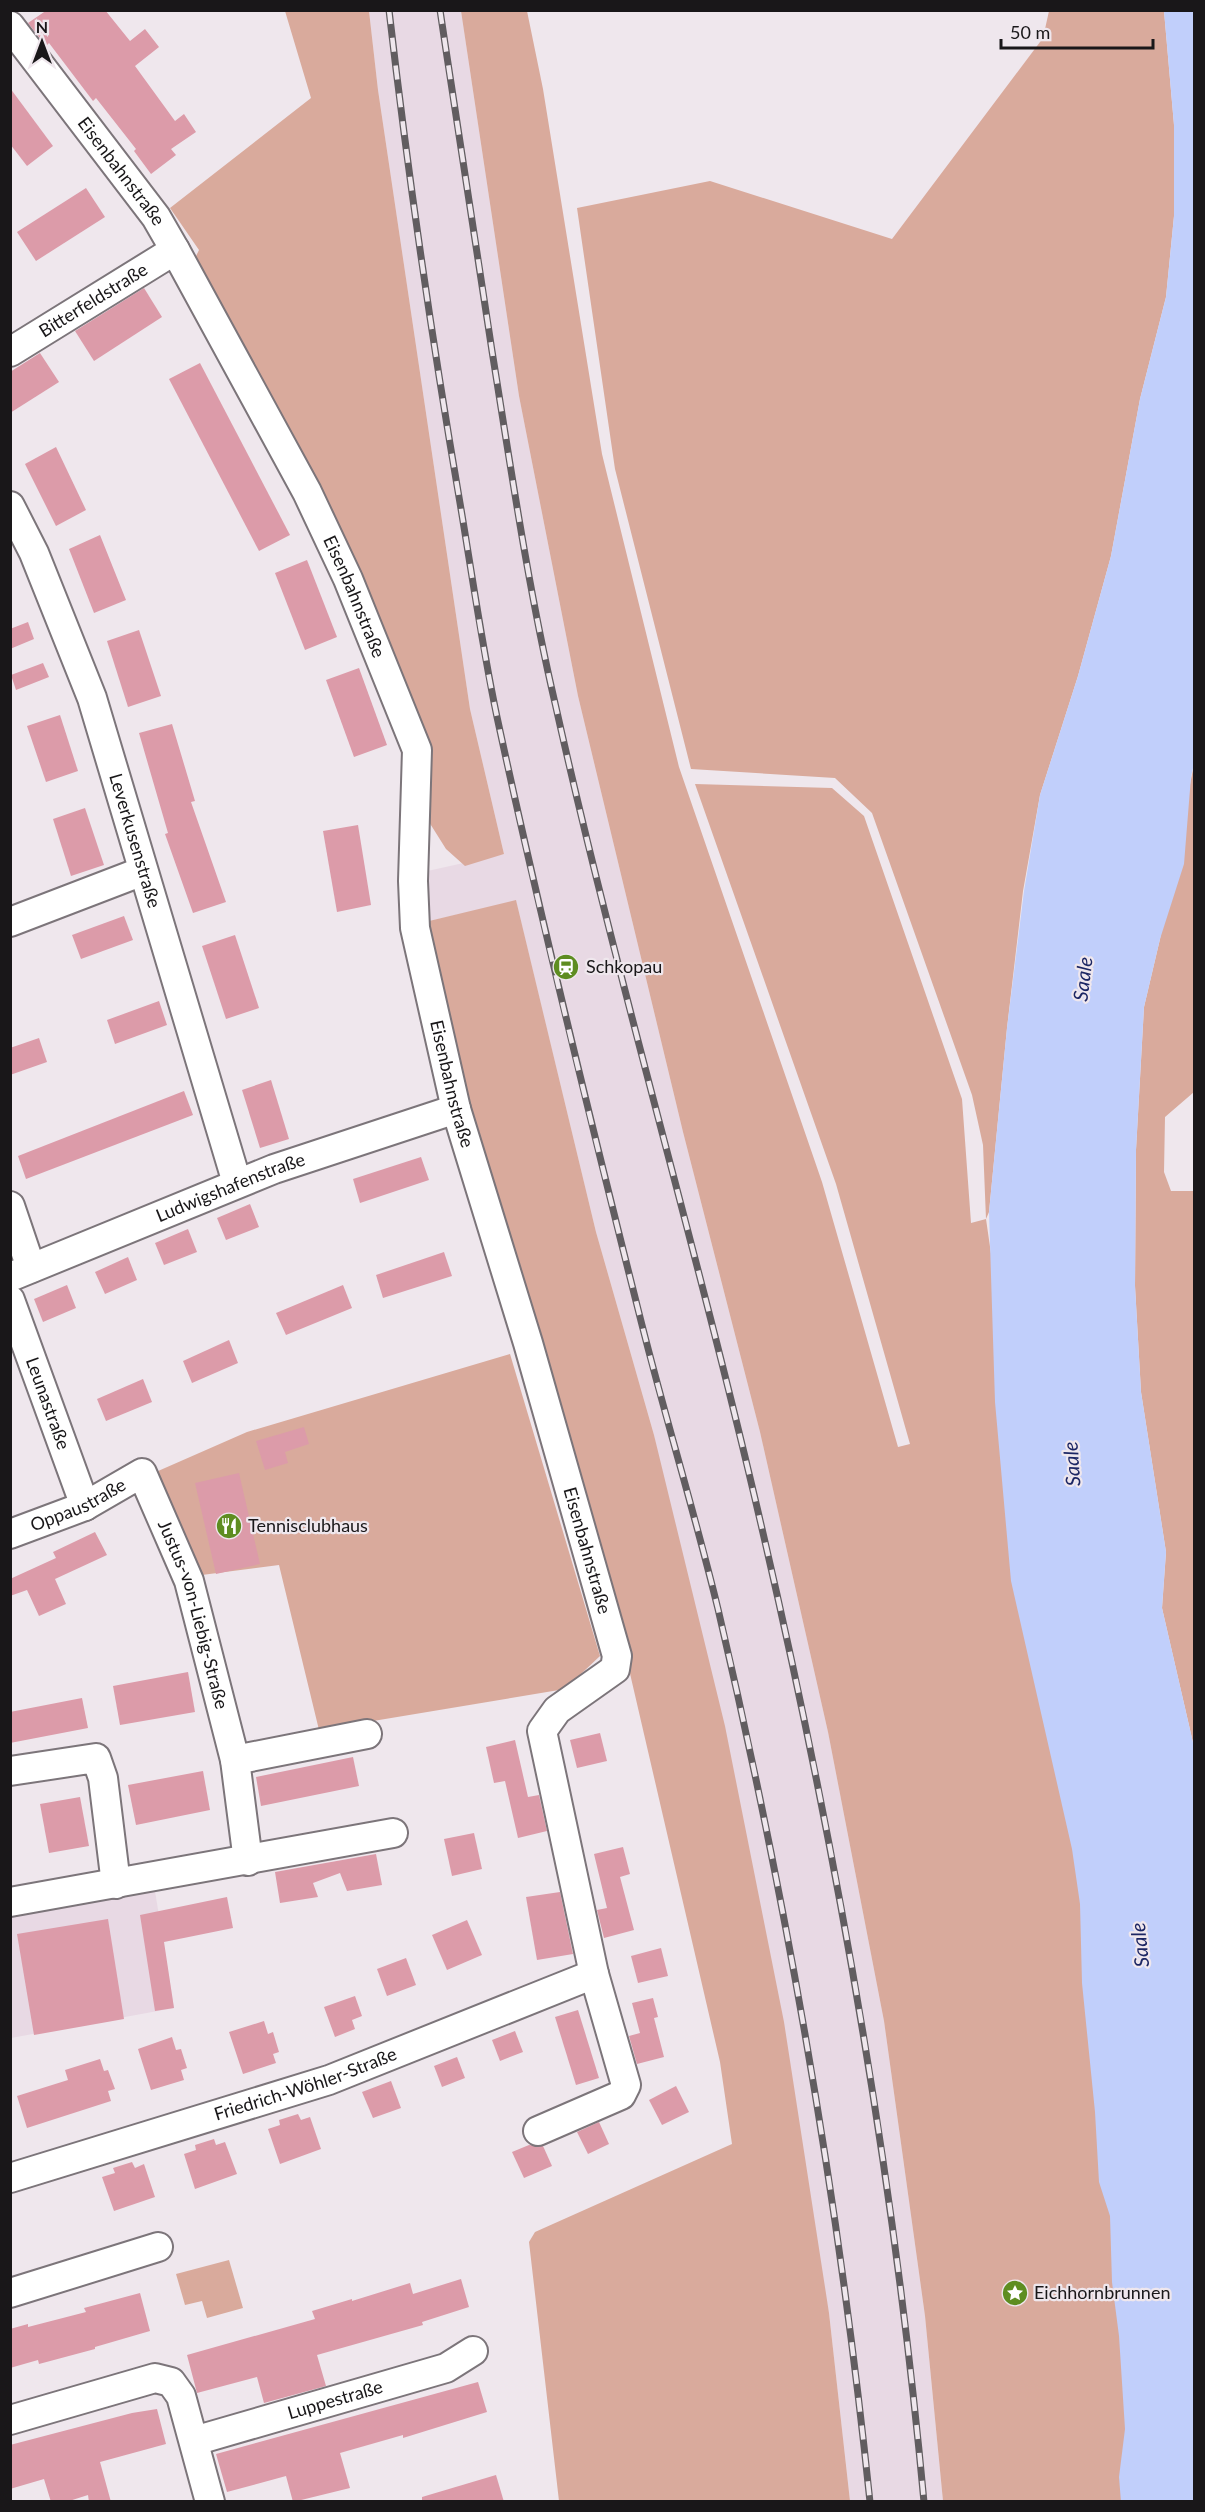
<svg xmlns="http://www.w3.org/2000/svg" width="1205" height="2512" viewBox="0 0 1205 2512" font-family="Lato,sans-serif">
  <rect width="100%" height="100%" fill="#efe7ed"/>
  <g fill="#e8d9e4">
    <polygon points="369,11 461,11 519,396 578,696 683,1132 760,1432 828,1732 884,2021 925,2316 943,2501 850,2501 829,2313 654,1435 596,1232 516,901 425,922 423,872 504,854 470,709 378,90"/>
    <polygon points="154,1885 174,2008 11,2038 11,1911"/>
  </g>
  <g fill="#d9aa9c">
    <polygon points="285,11 369,11 378,90 470,709 504,854 465,866 446,849 424,814 425,740 194,260 199,250 170,208 311,98"/>
    <polygon points="461,11 527,11 543,89 602,454 679,767 822,1182 898,1447 910,1444 836,1184 695,784 832,788 864,816 962,1099 971,1223 986,1219 983,1145 972,1095 872,813 835,778 691,769 615,469 577,208 710,181 892,239 1043,38 1049,11 1164,11 1174,125 1174,216 1166,297 1140,399 1111,556 1078,676 1040,795 1023,891 1007,1028 989,1212 986,1219 1079,1862 1139,2501 943,2501 925,2316 884,2021 828,1732 760,1432 683,1132 578,696 519,396"/>
    <polygon points="1194,764 1194,1092 1165,1117 1164,1172 1171,1191 1194,1191 1194,1747 1162,1608 1166,1552 1141,1392 1135,1286 1136,1150 1144,1007 1160,939"/>
    <polygon points="516,900 596,1232 654,1435 725,1726 784,2022 829,2313 850,2501 559,2501 529,2242 535,2232 732,2144 720,2062 625,1652 535,1318 477,1142 425,922"/>
    <polygon points="510,1354 600,1656 565,1689 319,1730 279,1565 194,1576 149,1475 247,1432"/>
    <polygon points="229,2260 243,2308 207,2318 202,2301 185,2305 176,2274"/>
  </g>
  <polygon fill="#c1cffb" points="1194,10 1194,764 1191,777 1184,864 1160,939 1144,1007 1136,1150 1135,1286 1141,1392 1166,1552 1162,1608 1194,1747 1194,2501 1121,2502 1119,2477 1125,2429 1119,2336 1112,2282 1110,2216 1099,2182 1095,2112 1082,1983 1080,1904 1072,1849 1011,1581 995,1402 989,1212 1007,1028 1024,891 1040,795 1078,676 1111,556 1140,399 1166,297 1174,216 1174,125 1164,11"/>
  <g fill="#dc9ba9">
    <polygon points="47,10 105,10 130,41 145,29 159,47 135,66 175,121 184,114 196,132 171,149 176,155 151,174 134,151 136,149 96,98 93,101 49,43 46,46 28,23"/>
    <polygon points="10,88 53,146 27,166 10,144"/>
    <polygon points="86,188 105,217 36,261 17,232"/>
    <polygon points="144,288 162,317 94,361 75,331"/>
    <polygon points="40,353 59,382 10,413 10,372"/>
    <polygon points="200,363 290,535 259,551 169,379"/>
    <polygon points="56,447 86,510 56,526 25,464"/>
    <polygon points="100,535 126,600 94,613 69,549"/>
    <polygon points="307,560 337,637 305,650 275,573"/>
    <polygon points="28,622 34,639 10,649 10,629"/>
    <polygon points="139,630 161,696 128,707 107,641"/>
    <polygon points="43,663 49,677 16,690 11,675"/>
    <polygon points="359,668 387,745 354,757 326,680"/>
    <polygon points="60,715 78,771 46,782 27,726"/>
    <polygon points="172,724 195,801 191,802 226,902 193,913 165,834 168,833 139,733"/>
    <polygon points="85,808 104,865 71,876 53,819"/>
    <polygon points="358,825 371,905 337,912 323,831"/>
    <polygon points="124,916 133,940 81,959 72,935"/>
    <polygon points="235,935 259,1008 226,1019 202,946"/>
    <polygon points="159,1001 167,1025 115,1044 107,1020"/>
    <polygon points="39,1038 47,1062 10,1075 10,1048"/>
    <polygon points="271,1080 289,1139 260,1148 242,1090"/>
    <polygon points="184,1091 193,1115 26,1179 18,1156"/>
    <polygon points="421,1157 429,1180 360,1203 353,1179"/>
    <polygon points="250,1204 259,1227 226,1240 217,1218"/>
    <polygon points="188,1229 197,1252 164,1265 155,1243"/>
    <polygon points="444,1252 452,1276 383,1298 376,1275"/>
    <polygon points="128,1257 137,1280 105,1294 95,1272"/>
    <polygon points="67,1285 76,1308 43,1322 34,1299"/>
    <polygon points="343,1285 352,1308 286,1335 276,1313"/>
    <polygon points="229,1340 238,1363 192,1383 183,1361"/>
    <polygon points="143,1379 152,1402 106,1421 97,1399"/>
    <polygon points="304,1427 309,1444 285,1452 288,1463 265,1470 256,1441"/>
    <polygon points="239,1473 260,1564 216,1574 195,1483"/>
    <polygon points="95,1532 107,1555 55,1579 66,1604 39,1616 27,1590 10,1596 10,1579 56,1558 53,1552"/>
    <polygon points="188,1672 195,1712 120,1725 113,1686"/>
    <polygon points="82,1698 88,1728 10,1743 10,1712"/>
    <polygon points="600,1733 607,1761 577,1768 570,1740"/>
    <polygon points="515,1740 528,1797 539,1795 547,1831 518,1838 505,1781 494,1783 486,1747"/>
    <polygon points="353,1757 359,1786 261,1806 256,1777"/>
    <polygon points="203,1771 210,1810 136,1825 128,1785"/>
    <polygon points="80,1797 89,1846 49,1853 40,1804"/>
    <polygon points="474,1833 482,1869 452,1876 444,1839"/>
    <polygon points="623,1847 630,1874 620,1877 634,1930 604,1938 597,1910 607,1908 594,1854"/>
    <polygon points="376,1854 382,1885 347,1891 340,1873 313,1883 318,1897 280,1903 275,1872"/>
    <polygon points="560,1892 573,1954 537,1960 526,1897"/>
    <polygon points="227,1897 233,1928 164,1942 174,2008 155,2011 140,1915"/>
    <polygon points="108,1919 124,2019 34,2035 17,1934"/>
    <polygon points="467,1920 482,1955 447,1970 432,1935"/>
    <polygon points="661,1948 668,1976 638,1983 631,1956"/>
    <polygon points="406,1958 416,1985 387,1996 377,1969"/>
    <polygon points="355,1996 362,2016 352,2020 355,2029 335,2037 324,2007"/>
    <polygon points="653,1998 658,2017 654,2018 664,2057 637,2064 629,2036 640,2033 632,2003"/>
    <polygon points="578,2010 599,2078 576,2085 555,2017"/>
    <polygon points="264,2021 268,2034 273,2032 279,2052 273,2054 276,2063 243,2074 229,2032"/>
    <polygon points="515,2031 523,2052 500,2061 492,2040"/>
    <polygon points="172,2037 176,2050 181,2049 187,2068 181,2070 184,2080 151,2090 138,2049"/>
    <polygon points="457,2057 465,2078 442,2087 434,2066"/>
    <polygon points="100,2059 104,2071 108,2070 115,2089 108,2091 111,2101 27,2128 17,2096 68,2080 65,2070"/>
    <polygon points="391,2081 401,2108 373,2118 362,2092"/>
    <polygon points="676,2086 689,2112 662,2125 649,2100"/>
    <polygon points="298,2114 301,2120 310,2117 321,2149 280,2164 268,2129 280,2125 279,2120"/>
    <polygon points="599,2122 609,2144 588,2154 577,2132"/>
    <polygon points="214,2139 216,2145 225,2142 237,2174 195,2189 184,2154 196,2150 195,2145"/>
    <polygon points="529,2145 543,2146 552,2166 524,2178 512,2152"/>
    <polygon points="132,2162 135,2168 144,2164 155,2197 114,2211 102,2177 115,2173 113,2168"/>
    <polygon points="461,2279 469,2307 422,2322 423,2325 317,2355 326,2386 264,2403 257,2377 197,2393 187,2355 315,2319 312,2311 352,2299 352,2301 410,2283 413,2294"/>
    <polygon points="140,2293 150,2331 95,2347 95,2349 39,2364 38,2360 10,2368 10,2329 28,2324 28,2327 86,2312 84,2308"/>
    <polygon points="478,2382 487,2412 403,2438 403,2435 340,2453 350,2488 293,2502 286,2476 227,2492 216,2454"/>
    <polygon points="157,2409 166,2444 100,2462 111,2502 89,2502 88,2495 66,2502 51,2502 44,2479 10,2489 10,2445 132,2413"/>
    <polygon points="496,2475 504,2502 422,2502 422,2497"/>
  </g>
  <g fill="none" stroke-linecap="round" stroke-linejoin="round">
    <g stroke="#7c757a" stroke-width="32">
      <g id="minor">
        <path id="s1" d="M10 26 156 217 175 250 307 492 348 579 417 750 413 881 415 928 456 1109 528 1343 617 1656 615 1669 557 1710 542 1731 594 1974 626 2085 621 2095 538 2131"/>
        <path id="s2" d="M10 352 175 250"/>
        <path id="s3" d="M10 506 34 553 92 698 237 1183"/>
        <polyline points="10,922 143,871"/>
        <polyline points="10,1206 31,1268"/>
        <path id="s4" d="M10 1277 274 1169 456 1109"/>
        <path id="s5" d="M10 1300 85 1506"/>
        <path id="s6" d="M10 1534 85 1506 142 1473 189 1581 235 1760 248 1861"/>
        <polyline points="235,1760 367,1734"/>
        <polyline points="10,1771 96,1758 103,1778 116,1884"/>
        <polyline points="10,1902 393,1833"/>
        <path id="s7" d="M10 2178 329 2080 594 1974"/>
        <polyline points="10,2293 158,2247"/>
        <polyline points="10,2420 155,2378 171,2382 181,2396 210,2502"/>
        <path id="s8" d="M194 2441 446 2368 473 2351"/>
      </g>
    </g>
    <use href="#minor" stroke="#fff" stroke-width="28"/>
    <g stroke="#615d60" stroke-width="7">
      <g id="rail">
        <path d="M389 10C408 175 432 340 460 503 472 574 482 646 497 717 541 921 591 1123 642 1325 666 1420 695 1514 718 1609 787 1903 839 2201 870 2502"/>
        <path d="M440 10C457 124 475 238 492 351 511 469 528 587 555 703 617 981 699 1255 763 1533 837 1852 894 2175 924 2502"/>
      </g>
    </g>
    <use href="#rail" stroke="#efe7ed" stroke-width="4.5" stroke-dasharray="14" stroke-linecap="butt"/>
  </g>
  <defs>
    <g id="station-disc" transform="scale(1.35)"><circle r="9.5" fill="#5e8d21" stroke="#efe7ed"/><path d="M-3-6H3Q5-6 5-4V2Q5 4 3 4L4.5 6H3L1.5 4h-3L-3 6H-4.5L-3 4Q-5 4-5 2V-4Q-5-6-3-6ZM-3.5-4v3h7v-3ZM-3.5 1v1.5H-2V1ZM2 1v1.5H3.5V1Z" fill="#fff"/></g>
    <g id="restaurant-disc" transform="scale(1.35)"><circle r="9.5" fill="#5e8d21" stroke="#efe7ed"/><path d="M-5-6h1v4h1v-4h1v4h1v-4h1v5L-1.5 .5V6h-2V.5L-5-1ZM5-6V6H3V1.5H1.5Q1.5-4 5-6Z" fill="#fff"/></g>
    <g id="sight-disc" transform="scale(1.35)"><circle r="9.5" fill="#5e8d21" stroke="#efe7ed"/><path d="M0-6L1.8-2.2L6-1.7L2.9 1.2L3.7 5.4L0 3.3L-3.7 5.4L-2.9 1.2L-6-1.7L-1.8-2.2Z" fill="#fff"/></g>
  </defs>
  <g fill-rule="evenodd">
    <use href="#station-disc" x="566" y="967"/>
    <use href="#restaurant-disc" x="229" y="1526"/>
    <use href="#sight-disc" x="1015" y="2293"/>
  </g>
  <g text-anchor="middle" stroke-width="4.5" stroke-linejoin="round" paint-order="stroke">
    <g font-size="18" fill="#191719" stroke="#efe7ed">
      <text dy="6" stroke="none"><textPath href="#s1" startOffset="183">Eisenbahnstraße</textPath></text>
      <text dy="6" stroke="none"><textPath href="#s2" startOffset="98">Bitterfeldstraße</textPath></text>
      <text dy="6" stroke="none"><textPath href="#s1" startOffset="669">Eisenbahnstraße</textPath></text>
      <text dy="6" stroke="none"><textPath href="#s3" startOffset="358">Leverkusenstraße</textPath></text>
      <text dy="6" stroke="none"><textPath href="#s1" startOffset="1173">Eisenbahnstraße</textPath></text>
      <text dy="6" stroke="none"><textPath href="#s4" startOffset="238">Ludwigshafenstraße</textPath></text>
      <text dy="6" stroke="none"><textPath href="#s5" startOffset="110">Leunastraße</textPath></text>
      <text dy="6" stroke="none"><textPath href="#s6" startOffset="74">Oppaustraße</textPath></text>
      <text dy="6" stroke="none"><textPath href="#s1" startOffset="1659">Eisenbahnstraße</textPath></text>
      <text dy="6" stroke="none"><textPath href="#s6" startOffset="297">Justus-von-Liebig-Straße</textPath></text>
      <text dy="6" stroke="none"><textPath href="#s7" startOffset="310">Friedrich-Wöhler-Straße</textPath></text>
      <text dy="6" stroke="none"><textPath href="#s8" startOffset="147">Luppestraße</textPath></text>
    </g>
    <g font-size="18" fill="#191719" stroke="#efe7ed" text-anchor="start">
      <text x="586" y="973">Schkopau</text>
      <text x="248" y="1532">Tennisclubhaus</text>
      <text x="1034" y="2299">Eichhornbrunnen</text>
    </g>
    <g font-size="20" font-style="italic" fill="#1c2664" stroke="#efe7ed">
      <text transform="translate(1083 979) rotate(-83)" y="7">Saale</text>
      <text transform="translate(1072 1464) rotate(-94)" y="7">Saale</text>
      <text transform="translate(1140 1945) rotate(-96)" y="7">Saale</text>
    </g>
  </g>
  <rect width="1205" height="2512" fill="none" stroke="#191719" stroke-width="24"/>
  <g transform="translate(42 42)" stroke="#efe7ed" stroke-width="4.5" paint-order="stroke">
  <path d="M0-4.5L10 22L0 15L-10 22Z" fill="#191719"/>
  <text y="-9" font-size="16" font-weight="bold" text-anchor="middle" fill="#191719">N</text>
  </g>
  <path d="M1001 39v9h152v-9" fill="none" stroke="#191719" stroke-width="3"/>
  <text x="1010" y="39" font-size="18" fill="#191719" stroke="#efe7ed" stroke-width="4.5" paint-order="stroke">50 m</text>
</svg>
